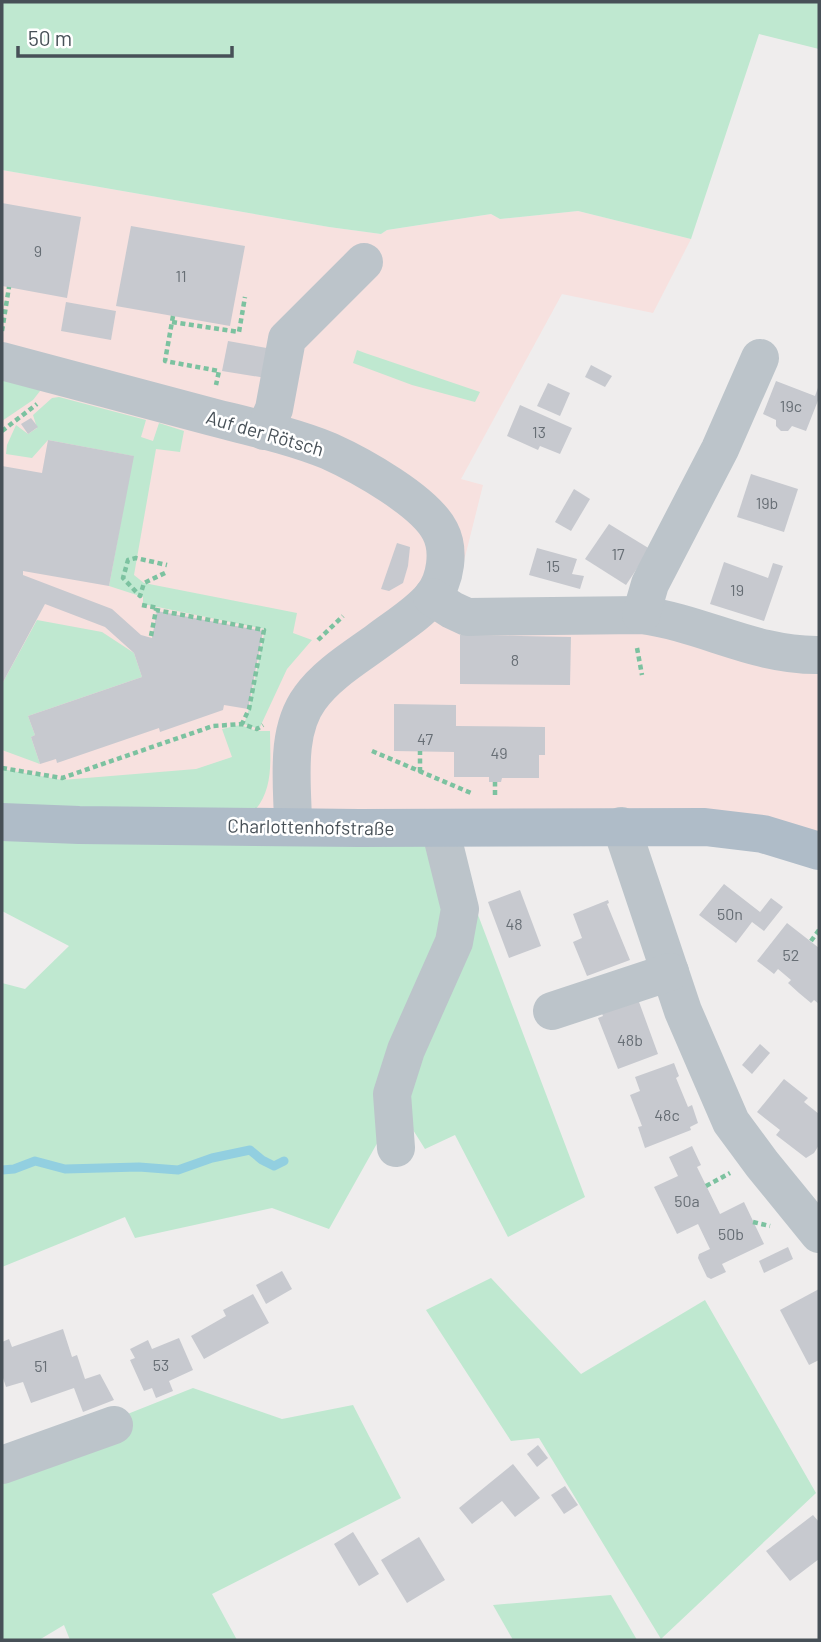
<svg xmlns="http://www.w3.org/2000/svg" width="821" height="1642" viewBox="0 0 821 1642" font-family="Barlow,sans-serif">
  <rect width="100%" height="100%" fill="#efeded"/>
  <polygon fill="#f7e1df" points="2,170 329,227 381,234 387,230 491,214 501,219 578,211 691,239 653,313 562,294 461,479 483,485 455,597 621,619 819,658 819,836 2,810"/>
  <g fill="#bfe8d0">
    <polygon points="2,2 819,2 819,49 759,34 691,239 578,211 500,219 491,214 387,230 381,234 329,227 2,170"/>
    <polygon points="357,350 365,353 480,392 475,402 412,385 353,363"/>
    <polygon points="2,379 39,387 40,391 33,400 2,421"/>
    <polygon points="59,397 146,420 141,437 153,441 159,423 184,431 180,452 156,449 134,575 144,583 297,613 293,633 312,640 287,669 260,727 256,728 244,724 249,709 265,629 143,604 143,597 109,586 133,456 48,440 32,458 6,454 7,445 16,425 28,434 37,428 33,415 52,398"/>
    <polygon points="37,620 102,632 134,653 142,677 28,716 35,735 31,737 40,764 2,750 2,684"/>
    <path d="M240 725 257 731H270C270 758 274 787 256 809L2 806V769L62 780 196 769 232 757 222 729Z"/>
    <polygon points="2,836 450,841 585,1197 508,1237 455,1135 425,1149 398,1106 329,1229 272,1208 135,1238 125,1217 2,1267 2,983 25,989 69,946 2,911"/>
    <polygon points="491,1278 581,1374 705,1300 816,1493 661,1639 539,1438 511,1441 426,1310"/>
    <polygon points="193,1388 282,1419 353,1405 401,1498 212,1594 237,1640 70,1640 64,1625 39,1640 2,1640 2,1472 125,1415"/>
    <polygon points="611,1595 637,1640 513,1640 493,1605"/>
  </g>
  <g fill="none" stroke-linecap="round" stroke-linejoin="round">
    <polyline stroke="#92cfe0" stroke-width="9" points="2,1170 14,1169 35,1161 65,1169 139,1167 178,1170 212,1158 250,1150 262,1160 274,1166 284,1161"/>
  </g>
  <g fill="#c7c9cf">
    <polygon points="2,203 81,217 67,298 2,286"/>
    <polygon points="131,226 245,246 230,326 116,306"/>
    <polygon points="66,302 116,311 111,340 61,331"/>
    <polygon points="228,341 278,350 272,379 222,371"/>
    <polygon points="591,365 612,376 605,387 585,377"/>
    <polygon points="776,381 815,396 819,385 819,398 806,431 792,426 788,431 781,431 776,426 776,420 763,414"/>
    <polygon points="548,383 570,393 560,416 537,406"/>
    <polygon points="520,405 572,428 560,454 540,446 538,450 507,436"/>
    <polygon points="31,418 38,427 28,434 21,424"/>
    <polygon points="48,440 134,456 109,586 23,571 23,575 112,609 141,635 152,638 157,611 263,631 248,709 224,705 223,710 160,732 159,728 57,763 56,759 40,764 31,737 35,735 28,716 142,677 134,653 105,627 45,604 2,684 2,466 42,473"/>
    <polygon points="751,474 798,489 784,532 737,517"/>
    <polygon points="574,489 590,499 571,531 555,522"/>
    <polygon points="609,524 650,549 626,585 585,559"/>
    <polygon points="397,543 410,547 408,566 403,583 389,591 381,589"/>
    <polygon points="537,548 577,559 572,574 584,576 580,589 529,575"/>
    <polygon points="724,562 768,578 773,563 783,566 764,621 710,604"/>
    <polygon points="460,635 571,637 570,685 460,684"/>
    <polygon points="394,704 456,705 456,726 545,727 545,755 539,755 539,778 502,778 501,782 489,782 489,777 454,777 454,752 394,751"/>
    <polygon points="724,884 760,912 771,898 783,907 764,931 752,922 736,943 699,915"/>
    <polygon points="520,890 541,946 509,958 488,902"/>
    <polygon points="608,900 609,903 607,904 630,960 587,976 573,942 582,938 573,914"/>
    <polygon points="787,923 819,948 819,1004 814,1000 811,1003 799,993 788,983 791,980 778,969 774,974 757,961"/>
    <polygon points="635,991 658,1054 618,1069 598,1018 603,1016 598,1004"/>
    <polygon points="760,1044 770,1053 752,1074 742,1065"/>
    <polygon points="674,1063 679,1076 676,1078 688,1107 692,1105 698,1123 690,1127 691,1130 645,1148 638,1127 642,1126 630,1095 640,1091 635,1077"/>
    <polygon points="784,1079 808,1098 804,1102 819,1114 819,1145 814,1153 806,1158 776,1135 780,1130 757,1112"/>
    <polygon points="692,1146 701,1165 697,1167 720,1214 744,1202 764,1244 722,1264 726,1272 711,1279 707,1277 698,1258 699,1254 710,1249 698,1224 677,1234 654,1187 678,1176 669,1157"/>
    <polygon points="788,1247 793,1259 764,1273 759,1261"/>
    <polygon points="282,1271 292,1289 266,1304 256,1285"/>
    <polygon points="819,1289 819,1360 809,1365 780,1310"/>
    <polygon points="253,1294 269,1323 204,1359 191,1336 226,1316 223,1310"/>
    <polygon points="63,1329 72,1357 77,1355 85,1379 100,1374 114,1400 83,1412 74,1388 31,1403 23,1382 6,1387 2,1375 2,1342 9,1339 12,1347"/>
    <polygon points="179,1338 193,1370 169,1381 173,1391 156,1398 152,1388 144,1391 130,1360 135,1358 130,1349 148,1340 152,1349"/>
    <polygon points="538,1445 548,1458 537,1467 527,1454"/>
    <polygon points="513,1464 540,1498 515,1517 502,1501 472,1524 459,1508"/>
    <polygon points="565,1486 578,1505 564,1514 551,1495"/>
    <polygon points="813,1515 819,1522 819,1559 790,1581 766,1551"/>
    <polygon points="353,1532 379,1574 359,1586 334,1544"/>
    <polygon points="419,1537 445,1580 407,1603 381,1560"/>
  </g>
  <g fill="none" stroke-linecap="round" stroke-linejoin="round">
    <g stroke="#7cc2a0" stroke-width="4.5" stroke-dasharray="5 3.5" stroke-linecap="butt">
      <polyline points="173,316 165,361 219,371 216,385"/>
      <polyline points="172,322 239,332 245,297"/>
      <polyline points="2,331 9,287"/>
      <polyline points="2,431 37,404"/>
      <polyline points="165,573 144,583 140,596 123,578 128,560 136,558 167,565"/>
      <polyline points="142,605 158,608"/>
      <polyline points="151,636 156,610 264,630 249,709 242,724"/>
      <polyline points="318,640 343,616"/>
      <polyline points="637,648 642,675"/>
      <polyline points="372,751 471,793"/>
      <polyline points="2,768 62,778 213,726 242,724 257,729 263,725"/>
      <polyline points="420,772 420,751"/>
      <polyline points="495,795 495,782"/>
      <polyline points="811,941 819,930"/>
      <polyline points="706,1186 730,1173"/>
      <polyline points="753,1222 770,1226"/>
    </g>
    <g stroke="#bcc4ca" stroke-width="38">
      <path d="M2 361C72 380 142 398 212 417 251 427 292 436 329 451 360 465 425 501 440 531 450 550 446 580 432 597 418 614 396 627 379 640 356 657 327 674 310 698 284 733 293 786 293 827"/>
      <polyline points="264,431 274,409 287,339 364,262"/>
      <path d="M432 597 452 610 467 617 641 615C703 623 755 656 819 655"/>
      <polyline points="641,615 650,584 720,449 760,358"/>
      <polyline points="621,826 683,1011 731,1122 762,1164 819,1234"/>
      <polyline points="552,1011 670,972"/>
      <polyline points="396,1148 392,1094 406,1050 454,942 460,909 440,828"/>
      <polyline points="2,1465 114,1425"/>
    </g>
    <polyline stroke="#afbcc8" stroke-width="38" points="2,822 79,825 359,828 705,827 763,834 819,851"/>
  </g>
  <g text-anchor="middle" stroke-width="5" stroke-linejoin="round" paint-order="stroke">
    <g font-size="16" fill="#676e75">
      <text x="38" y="257">9</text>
      <text x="181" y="282">11</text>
      <text x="791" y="412">19c</text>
      <text x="539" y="438">13</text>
      <text x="767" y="509">19b</text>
      <text x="618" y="560">17</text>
      <text x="553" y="572">15</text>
      <text x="737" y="596">19</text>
      <text x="515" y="666">8</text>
      <text x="425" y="745">47</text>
      <text x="499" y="759">49</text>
      <text x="730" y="920">50n</text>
      <text x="514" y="930">48</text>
      <text x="791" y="961">52</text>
      <text x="630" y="1046">48b</text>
      <text x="667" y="1121">48c</text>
      <text x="687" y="1207">50a</text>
      <text x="731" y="1240">50b</text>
      <text x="161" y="1371">53</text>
      <text x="41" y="1372">51</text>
    </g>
    <g font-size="19" fill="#475057" stroke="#fff">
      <text transform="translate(265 433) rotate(16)" y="7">Auf der Rötsch</text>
      <text transform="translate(311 827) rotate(1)" y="7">Charlottenhofstraße</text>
    </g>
  </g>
  <rect width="821" height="1642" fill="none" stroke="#475057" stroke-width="7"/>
  <path d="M18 46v10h214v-10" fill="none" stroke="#475057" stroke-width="3.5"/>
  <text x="28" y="46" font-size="21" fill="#475057" stroke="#ffffff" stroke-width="5" paint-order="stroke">50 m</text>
</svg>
